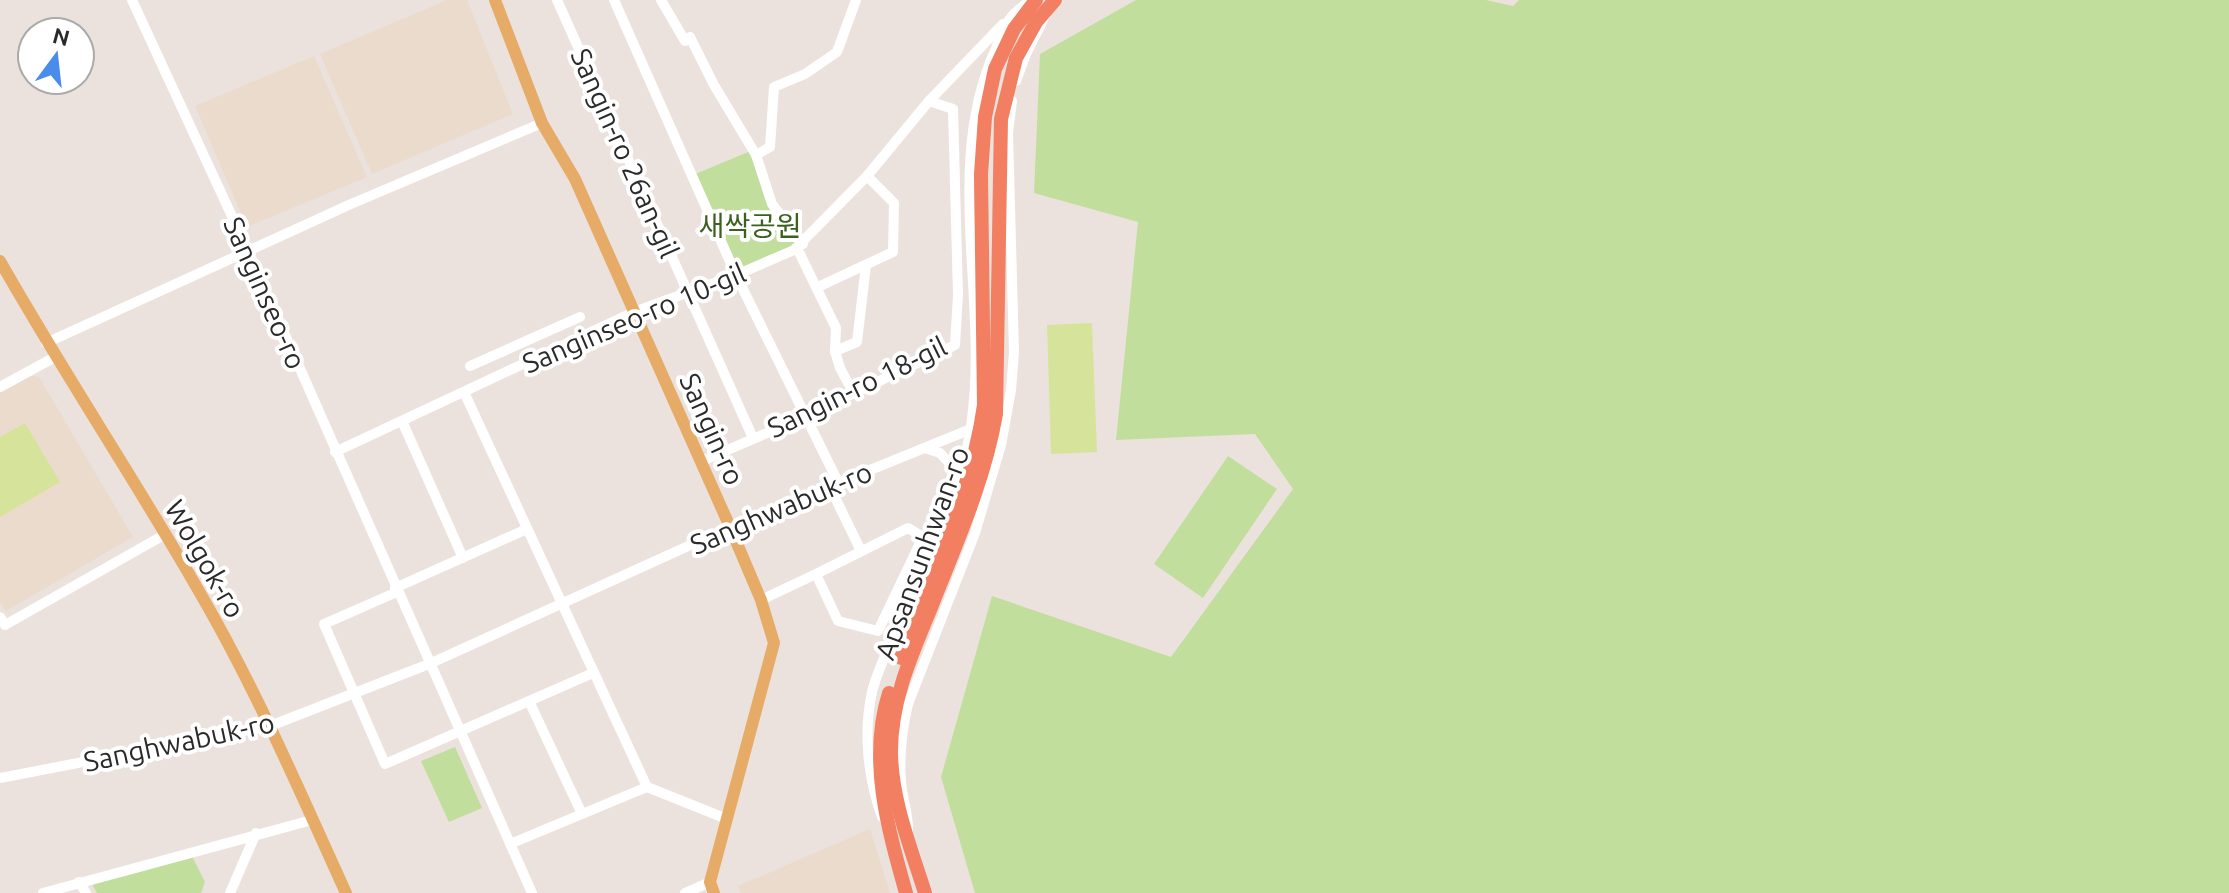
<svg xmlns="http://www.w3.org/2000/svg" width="2229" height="893" viewBox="0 0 2229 893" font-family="Ubuntu,'Noto Sans KR',sans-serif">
  <rect width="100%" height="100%" fill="#ebe2dd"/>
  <g fill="#ebdbcd">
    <polygon points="447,0 467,0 513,114 372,174 320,54"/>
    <polygon points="314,56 367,177 247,227 195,106"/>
    <polygon points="29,375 39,377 133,537 6,611 0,602 0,391"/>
    <polygon points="870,829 890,893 741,893 738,886"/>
  </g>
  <g fill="#c2de9d">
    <polygon points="1136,0 1486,0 1513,6 1519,0 2229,0 2229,893 975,893 941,777 992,596 1171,657 1293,489 1255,434 1116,440 1138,222 1034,193 1040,54"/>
    <polygon points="753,150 772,204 803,244 736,275 693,175"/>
    <polygon points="1228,456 1277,489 1203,598 1154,564"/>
    <polygon points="455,747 482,808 449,822 421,761"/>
    <polygon points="190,852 205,882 201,893 97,893 93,886 95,878"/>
  </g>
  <g fill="#d5e49a">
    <polygon points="1092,323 1097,452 1051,454 1047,325"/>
    <polygon points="25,423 60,482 0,517 0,437"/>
  </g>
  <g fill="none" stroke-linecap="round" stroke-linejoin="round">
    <g stroke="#fff" stroke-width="10">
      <polyline points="132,0 248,251 532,893"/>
      <polyline points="557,0 753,438"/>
      <polyline points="614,0 736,275 839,484"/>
      <polyline points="661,0 685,41 690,37 714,85 756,155 772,204 803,244"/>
      <polyline points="1016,81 1026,54 1045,16"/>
      <polyline points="756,155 770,147 774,87 805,74 837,52 856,0"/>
      <polyline points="797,248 836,328 835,351 840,368 854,394"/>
      <polyline points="818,287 893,252 894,203 867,176"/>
      <polyline points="46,343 351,204 542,123"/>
      <polyline points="835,351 857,342 866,265"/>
      <polyline points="470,366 580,317"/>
      <polyline points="0,387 55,357"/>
      <polyline points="464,392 647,787 727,819"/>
      <polyline points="402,421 463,558"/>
      <polyline points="925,448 940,453 959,474"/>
      <polyline points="335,452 634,312 736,275 794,250 867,176 929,101 1003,24"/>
      <polyline points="700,462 806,416 955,345 958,295 953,109 929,101"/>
      <polyline points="830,487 861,551"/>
      <polyline points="395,588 527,529"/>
      <polyline points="397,592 324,624 385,764 593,673"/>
      <polyline points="761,600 816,574 838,621 878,631 923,537 908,528 816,574"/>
      <polyline points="0,617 5,625 164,535"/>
      <polyline points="529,701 582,814"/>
      <polyline points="0,778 270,726 429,664 730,527 971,429 1004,419"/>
      <path d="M882 817C868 778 863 733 872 692 877 671 888 650 896 630 923 564 961 496 971 426 990 302 942 166 996 48 1000 38 1005 24 1012 16 1017 10 1025 5 1030 0"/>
      <path d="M908 833C909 814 902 799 901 781 899 755 902 729 908 704L975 533 1001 445 1011 390 1014 352 1008 133 1012 101"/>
      <polyline points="510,844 647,787"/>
      <polyline points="79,882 86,893"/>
      <polyline points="43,893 312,820"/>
      <polyline points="230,893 256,833"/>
      <polyline points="685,893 710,882"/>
    </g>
    <g stroke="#e6ac67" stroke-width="12">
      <polyline points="495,0 542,123 575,179 730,527 761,600 774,643 710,882 714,893"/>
      <path d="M0 261C64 374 136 481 200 593 256 689 300 792 346 893"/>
    </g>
    <g stroke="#f27f61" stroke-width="14">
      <path d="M901 658C930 575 972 493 984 405L981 174 985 117 995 69 1014 29 1036 0"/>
      <path d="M889 693C868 759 888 829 906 893"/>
      <path d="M925 893C911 848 891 799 891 751 891 701 911 656 930 610 955 546 984 483 996 414L1001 119 1016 58 1036 22 1055 0"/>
    </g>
  </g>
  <g text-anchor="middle" stroke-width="8" stroke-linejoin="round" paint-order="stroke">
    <g font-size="28" fill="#2a2a2a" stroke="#fff">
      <text transform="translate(625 153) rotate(66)" y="10">Sangin-ro 26an-gil</text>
      <text transform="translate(265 293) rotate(66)" y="10">Sanginseo-ro</text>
      <text transform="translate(634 318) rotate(-23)" y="10">Sanginseo-ro 10-gil</text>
      <text transform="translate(857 387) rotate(-26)" y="10">Sangin-ro 18-gil</text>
      <text transform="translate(712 429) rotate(66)" y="10">Sangin-ro</text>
      <text transform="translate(781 508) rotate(-23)" y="10">Sanghwabuk-ro</text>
      <text transform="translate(922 553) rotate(-70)" y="10">Apsansunhwan-ro</text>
      <text transform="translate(205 559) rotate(60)" y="10">Wolgok-ro</text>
      <text transform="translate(179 742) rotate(-12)" y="10">Sanghwabuk-ro</text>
    </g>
    <g font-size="28" fill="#3c611f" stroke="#fff">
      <text x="750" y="236">새싹공원</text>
    </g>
  </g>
  <g transform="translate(56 56) rotate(15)"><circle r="38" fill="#ffffff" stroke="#aaaaaa" stroke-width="2"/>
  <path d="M0-6L14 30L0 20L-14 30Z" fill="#498cec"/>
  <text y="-12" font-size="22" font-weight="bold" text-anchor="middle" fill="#2a2a2a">N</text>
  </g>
</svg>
